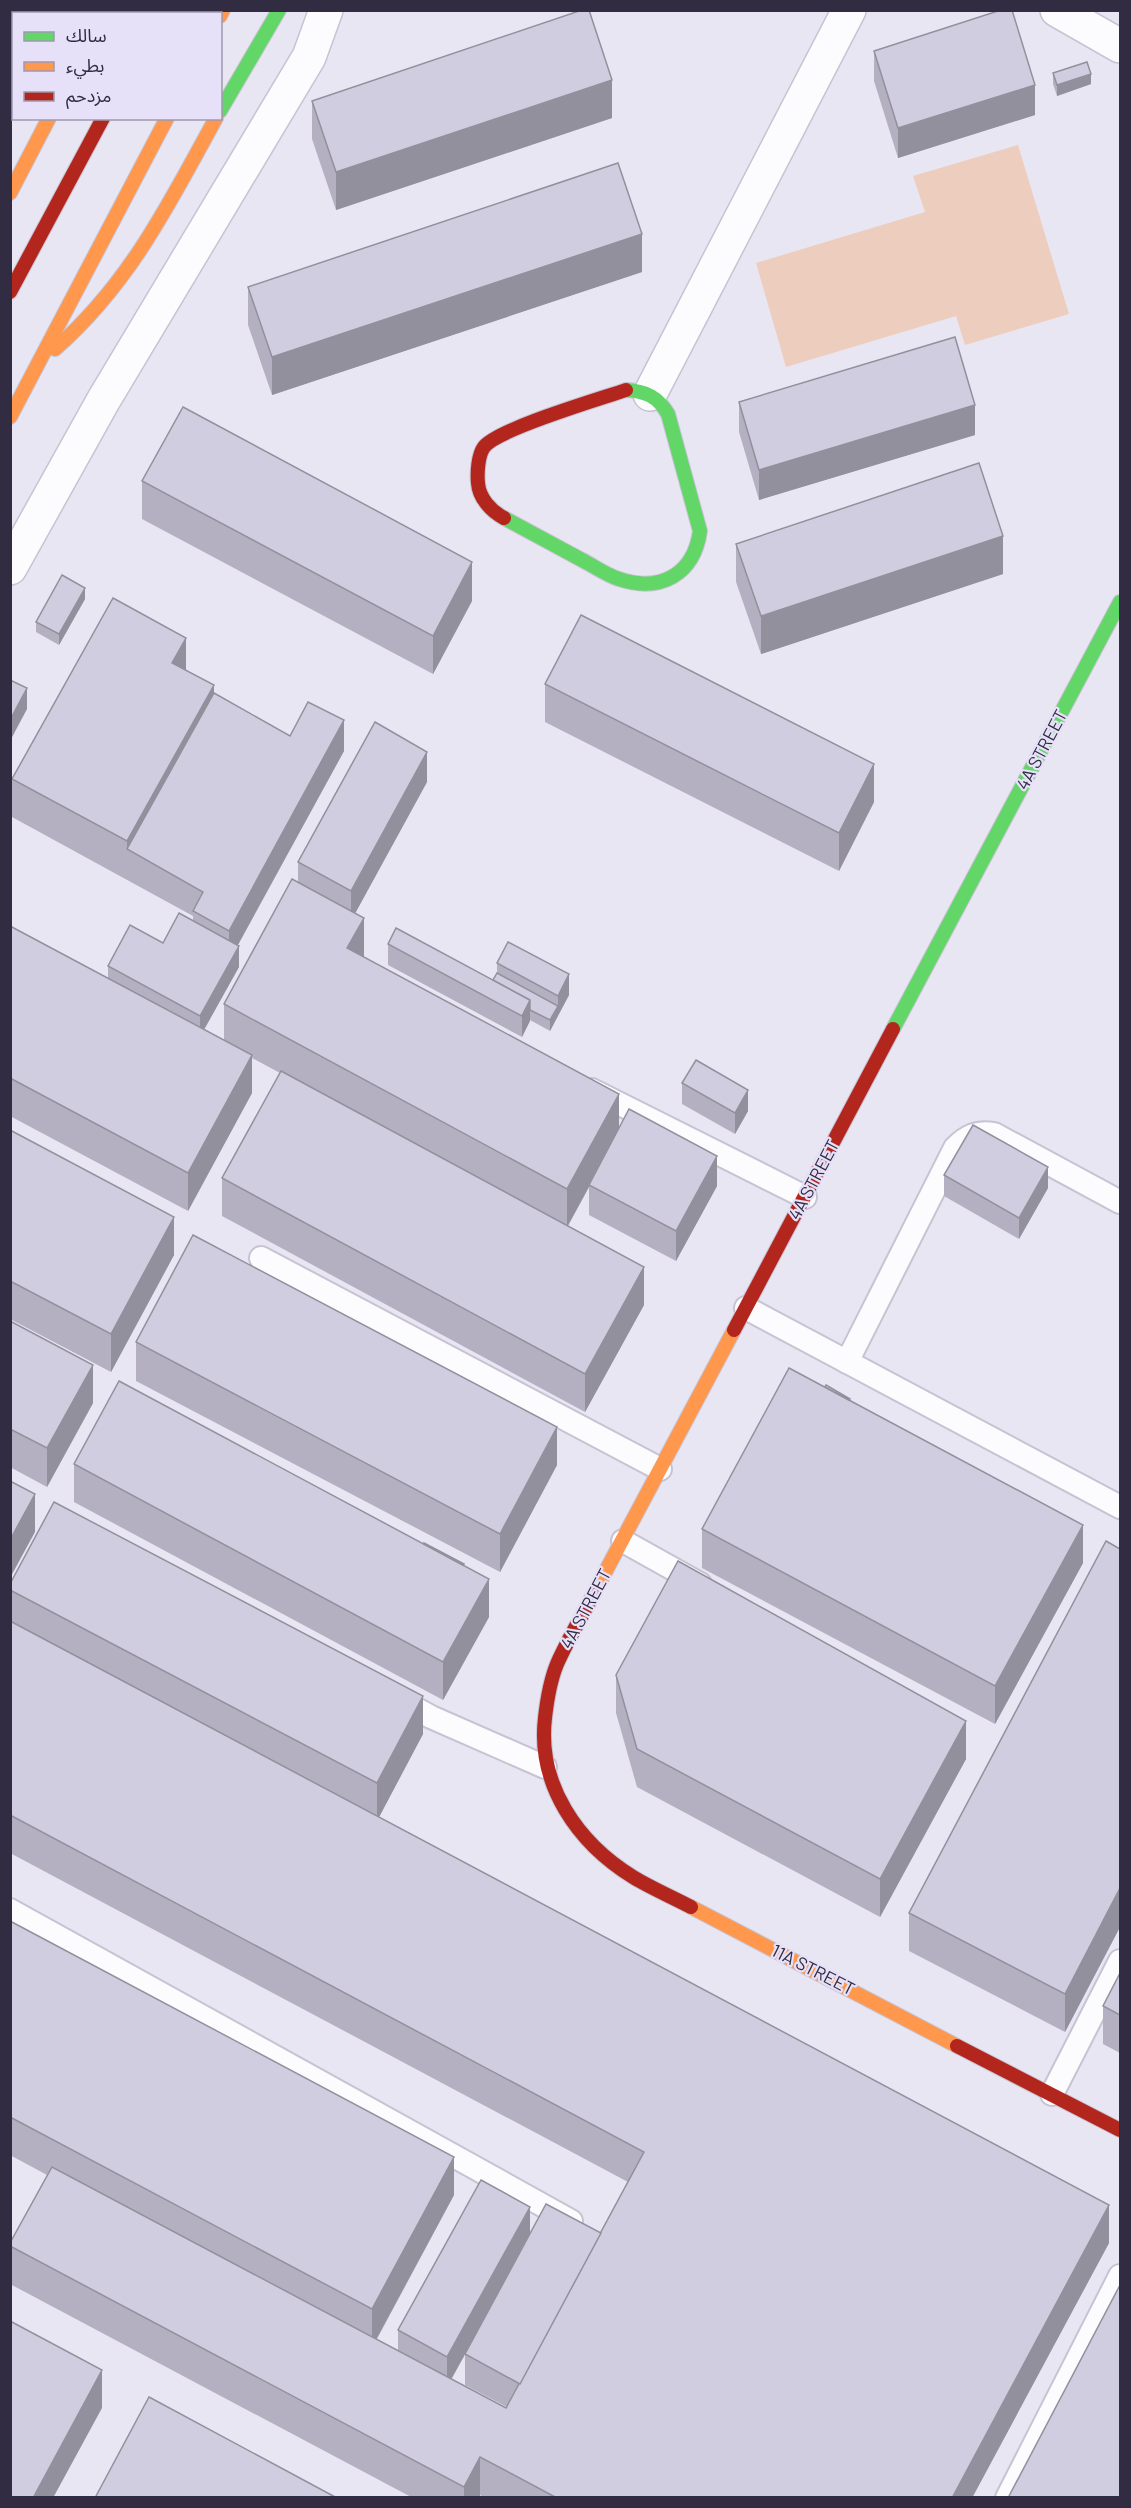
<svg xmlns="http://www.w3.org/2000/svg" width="1131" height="2508" viewBox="0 0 1131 2508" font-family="Barlow,'Noto Sans Arabic',sans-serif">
  <rect width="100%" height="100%" fill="#e9e6f3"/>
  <polygon fill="#edcdbd" points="1018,145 1069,314 965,345 956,316 786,367 756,263 925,212 913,176"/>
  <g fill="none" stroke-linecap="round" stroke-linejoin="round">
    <g stroke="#c7c3d3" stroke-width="26">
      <g id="lane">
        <polyline points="592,1090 805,1197"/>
        <polyline points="261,1258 660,1469"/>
        <polyline points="746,1308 1120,1507"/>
        <path d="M847 1362 955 1148C967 1136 977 1131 994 1134L1120 1202"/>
        <polyline points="623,1541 700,1584"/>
        <polyline points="396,1698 431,1717 545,1767"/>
        <polyline points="10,1910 571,2221"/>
        <polyline points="1052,2094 1120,1961"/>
        <polyline points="1007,2498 1120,2276"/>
      </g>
    </g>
    <g stroke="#c7c3d3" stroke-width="36">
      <g id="street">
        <polyline points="1057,10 1120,46"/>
        <polyline points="41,14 42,10"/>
        <polyline points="10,70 14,64"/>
        <polyline points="650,394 849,10"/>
        <polyline points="10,568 103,401 309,57 326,10"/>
      </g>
    </g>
    <g stroke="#c7c3d3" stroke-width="16">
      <g id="fast">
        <polyline points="159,14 161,10"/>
        <polyline points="220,111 279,10"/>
        <path d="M504 518C530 532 556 546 582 560 594 566 606 575 619 579 661 593 694 574 700 531L668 414C658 397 646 391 626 390"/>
        <polyline points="893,1029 1120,602"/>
      </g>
    </g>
    <g stroke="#c7c3d3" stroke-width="16">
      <g id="slow">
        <polyline points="103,14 105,10"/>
        <polyline points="220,16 223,10"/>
        <polyline points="10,193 49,118"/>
        <path d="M55 349C130 283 169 204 216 118"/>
        <polyline points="10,417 167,118"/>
        <polyline points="593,1595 734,1330"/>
        <polyline points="691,1907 957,2046"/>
      </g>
    </g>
    <g stroke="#c7c3d3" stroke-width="16">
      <g id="jam">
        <polyline points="10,292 103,118"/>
        <path d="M504 518C491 511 479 498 478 483 477 473 478 455 484 447 497 429 600 399 626 390"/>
        <polyline points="734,1330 893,1029"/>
        <path d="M593 1595C581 1618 567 1641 557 1664 550 1681 547 1700 545 1718 537 1785 578 1843 633 1877 651 1888 672 1897 691 1907"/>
        <polyline points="957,2046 1120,2130"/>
      </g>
    </g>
    <use href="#lane" stroke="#fcfbfd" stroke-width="22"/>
    <use href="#street" stroke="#fcfbfd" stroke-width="33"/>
    <use href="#fast" stroke="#63d668" stroke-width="14"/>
    <use href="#slow" stroke="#ff974d" stroke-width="14"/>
    <use href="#jam" stroke="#b3261e" stroke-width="14"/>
  </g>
  <g fill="#b4b0c1" fill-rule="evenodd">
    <polygon points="874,51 1035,115 898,158 874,81"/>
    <polygon points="1053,73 1091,84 1057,96 1053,84"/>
    <polygon points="312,101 612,118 336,210 312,139"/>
    <polygon points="642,272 272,395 248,325 248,287"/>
    <polygon points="739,402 975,435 759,500 739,432"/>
    <polygon points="142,481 472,601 433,674 142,519"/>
    <polygon points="736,544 1003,574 761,654 736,582"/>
    <polygon points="85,599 59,645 36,632 36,622"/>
    <polygon points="186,670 214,693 290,736 344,751 238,945 239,967 204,1029 224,1040 224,1004 298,882 298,862 427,782 355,913 363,957 619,1130 717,1186 676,1261 589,1215 589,1187 568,1226 644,1305 585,1412 222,1216 222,1178 280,1073 252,1058 252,1093 188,1211 10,1116 10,926 108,978 108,966 163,943 193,920 193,916 12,817 12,779"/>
    <polygon points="545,684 874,802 839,871 545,722"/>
    <polygon points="388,944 493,980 497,973 497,963 569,995 550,1031 530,1020 522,1037 388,965"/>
    <polygon points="682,1083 748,1111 735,1134 682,1104"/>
    <polygon points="10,1130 174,1255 111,1372 10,1319"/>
    <polygon points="944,1175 1048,1188 1019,1239 944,1196"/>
    <polygon points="10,1321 93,1403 47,1487 10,1467"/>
    <polygon points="136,1342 557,1465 500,1572 136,1381"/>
    <polygon points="850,1400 1083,1563 995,1724 702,1568 702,1529"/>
    <polygon points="74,1464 464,1565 489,1617 443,1700 74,1502"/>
    <polygon points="1120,1549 1120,1927 1065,2032 909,1951 909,1913"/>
    <path d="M10 1590 423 1734 379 1817 1109 2243 972 2498H485L480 2495 479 2498H413L10 2284V2243L47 2175 10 2155V1921L454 2195 377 2339 398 2350V2330L530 2234 601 2233 628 2182 10 1853ZM466 2352 465 2354V2385L507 2407 506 2408 451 2379Z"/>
    <polygon points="616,1675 966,1759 880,1917 637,1787 616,1713"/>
    <polygon points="1120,1973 1120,2053 1103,2044 1103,2006"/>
  </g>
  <g fill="#92909d">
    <polygon points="1091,74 1091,84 1057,96 1057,85"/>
    <polygon points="612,80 612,118 336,210 336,172"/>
    <polygon points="1035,85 1035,115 898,158 898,128"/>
    <polygon points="642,234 642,272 272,395 272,357"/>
    <polygon points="975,405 975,435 759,500 759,470"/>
    <polygon points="1003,536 1003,574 761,654 761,616"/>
    <polygon points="472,562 472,601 433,674 433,636"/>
    <polygon points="85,588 85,599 59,645 59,634"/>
    <polygon points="186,638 186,676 172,663"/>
    <polygon points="214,685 214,723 127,849 127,841"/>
    <polygon points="27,688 27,709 10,741 10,720"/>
    <polygon points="344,720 344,751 229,961 229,931"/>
    <polygon points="427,752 427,782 351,921 351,891"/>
    <polygon points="874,764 874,802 839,871 839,833"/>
    <polygon points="364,918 364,956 347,986 347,948"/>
    <polygon points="239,946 239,967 200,1037 200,1016"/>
    <polygon points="569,974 569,995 550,1031 550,1020 558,1006 558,996"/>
    <polygon points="530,1000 530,1021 522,1037 522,1016"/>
    <polygon points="252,1055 252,1093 188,1211 188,1173"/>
    <polygon points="748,1090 748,1111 735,1134 735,1113"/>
    <polygon points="619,1094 619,1132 567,1227 567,1189"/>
    <polygon points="717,1156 717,1186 676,1261 676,1231"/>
    <polygon points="1048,1167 1048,1188 1019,1239 1019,1218"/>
    <polygon points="174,1217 174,1255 111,1372 111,1334"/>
    <polygon points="644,1267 644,1305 585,1412 585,1374"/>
    <polygon points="93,1365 93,1403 47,1487 47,1448"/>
    <polygon points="557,1427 557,1465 500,1572 500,1534"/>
    <polygon points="35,1494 35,1532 10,1578 10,1540"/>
    <polygon points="1083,1525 1083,1563 995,1724 995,1686"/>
    <polygon points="489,1579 489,1617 443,1700 443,1662"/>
    <polygon points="423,1696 423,1734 377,1821 377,1783"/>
    <polygon points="966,1721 966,1759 880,1917 880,1879"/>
    <polygon points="1120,1888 1120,1927 1065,2032 1065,1994"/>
    <polygon points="454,2157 454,2195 372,2347 372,2309"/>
    <polygon points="1109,2205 1109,2243 972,2498 952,2498"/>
    <polygon points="530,2207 530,2237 447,2387 447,2357"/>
    <polygon points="102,2370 102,2408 53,2498 33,2498"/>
    <polygon points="480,2457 480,2495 479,2498 464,2498 464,2487"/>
  </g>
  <g fill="#d1cde0" stroke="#92909d" stroke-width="1.5">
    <polygon points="582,10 589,10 612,80 336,172 312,101"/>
    <polygon points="1001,10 1012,10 1035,85 898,128 874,51"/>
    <polygon points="1087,62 1091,74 1057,85 1053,73"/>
    <polygon points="618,163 642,234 272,357 248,287"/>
    <polygon points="955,337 975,405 759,470 739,402"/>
    <polygon points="183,407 472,562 433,636 142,481"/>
    <polygon points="979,463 1003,536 761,616 736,544"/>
    <polygon points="62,575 85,588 59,634 36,622"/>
    <polygon points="113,598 186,638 172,663 214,685 127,841 12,779"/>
    <polygon points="581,615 874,764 839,833 545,684"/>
    <polygon points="10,680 27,688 10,720"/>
    <polygon points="214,693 290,736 308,702 344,720 229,931 193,911 203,892 127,849"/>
    <polygon points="375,722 427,752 351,891 298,862"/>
    <polygon points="292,879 364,918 347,948 619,1094 567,1189 224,1004"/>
    <polygon points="179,913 239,946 200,1016 108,966 130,925 163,943"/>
    <polygon points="10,926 252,1055 188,1173 10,1078"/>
    <polygon points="396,928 530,1000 522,1016 388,944"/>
    <polygon points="508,942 569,974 558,996 497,963"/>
    <polygon points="497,973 558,1006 550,1020 530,1010 530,1000 493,980"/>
    <polygon points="696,1060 748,1090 735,1113 682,1083"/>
    <polygon points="281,1071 644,1267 585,1374 222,1178"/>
    <polygon points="629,1109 717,1156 676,1231 589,1185"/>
    <polygon points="973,1125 1048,1167 1019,1218 944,1175"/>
    <polygon points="10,1130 174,1217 111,1334 10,1281"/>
    <polygon points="193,1235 557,1427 500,1534 136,1342"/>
    <polygon points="10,1321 93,1365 47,1448 10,1429"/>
    <polygon points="789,1368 1083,1525 995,1686 702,1529"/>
    <polygon points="119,1381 489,1579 443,1662 74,1464"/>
    <polygon points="826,1385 850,1399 849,1400 825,1387"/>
    <polygon points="10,1481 35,1494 10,1540"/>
    <polygon points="54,1502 423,1696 377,1783 10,1590 10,1584"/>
    <polygon points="1106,1541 1120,1549 1120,1888 1065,1994 909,1913"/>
    <polygon points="424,1543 464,1564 463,1565 424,1544"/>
    <polygon points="678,1561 966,1721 880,1879 637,1749 616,1675"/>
    <polygon points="10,1621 1109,2205 952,2498 557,2498 480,2457 464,2487 10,2246 10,2243 52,2167 506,2408 644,2152 10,1815"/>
    <polygon points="10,1921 454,2157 372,2309 10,2117"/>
    <polygon points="1120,1973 1120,2015 1103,2006"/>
    <polygon points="481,2180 530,2207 447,2357 398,2330"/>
    <polygon points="546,2204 601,2233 520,2384 465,2354"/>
    <polygon points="1120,2285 1120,2498 1008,2498"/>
    <polygon points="10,2321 102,2370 33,2498 10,2498"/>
    <polygon points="149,2397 337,2498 95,2498"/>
  </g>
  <g text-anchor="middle" stroke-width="4.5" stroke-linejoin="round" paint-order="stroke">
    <g font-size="18" fill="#322c42" stroke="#e6e1f8">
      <text transform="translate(1042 750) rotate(-62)" y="6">4A STREET</text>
      <text transform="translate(814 1180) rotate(-62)" y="6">4A STREET</text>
      <text transform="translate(586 1609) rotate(-62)" y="6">4A STREET</text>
      <text transform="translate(813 1970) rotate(27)" y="6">11A STREET</text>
    </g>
  </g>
  <rect width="1131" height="2508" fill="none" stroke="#322c42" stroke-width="24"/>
  <rect x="12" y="12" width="210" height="108" fill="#e6e1f8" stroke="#9e99af" stroke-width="1.5"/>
  <rect x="24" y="32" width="30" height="9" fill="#63d668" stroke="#9e99af" stroke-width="1.5"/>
  <text x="66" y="42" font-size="18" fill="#322c42">سالك</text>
  <rect x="24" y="62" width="30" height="9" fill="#ff974d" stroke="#9e99af" stroke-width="1.5"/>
  <text x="66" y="72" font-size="18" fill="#322c42">بطيء</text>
  <rect x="24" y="92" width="30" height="9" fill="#b3261e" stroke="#9e99af" stroke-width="1.5"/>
  <text x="66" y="102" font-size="18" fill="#322c42">مزدحم</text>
</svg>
